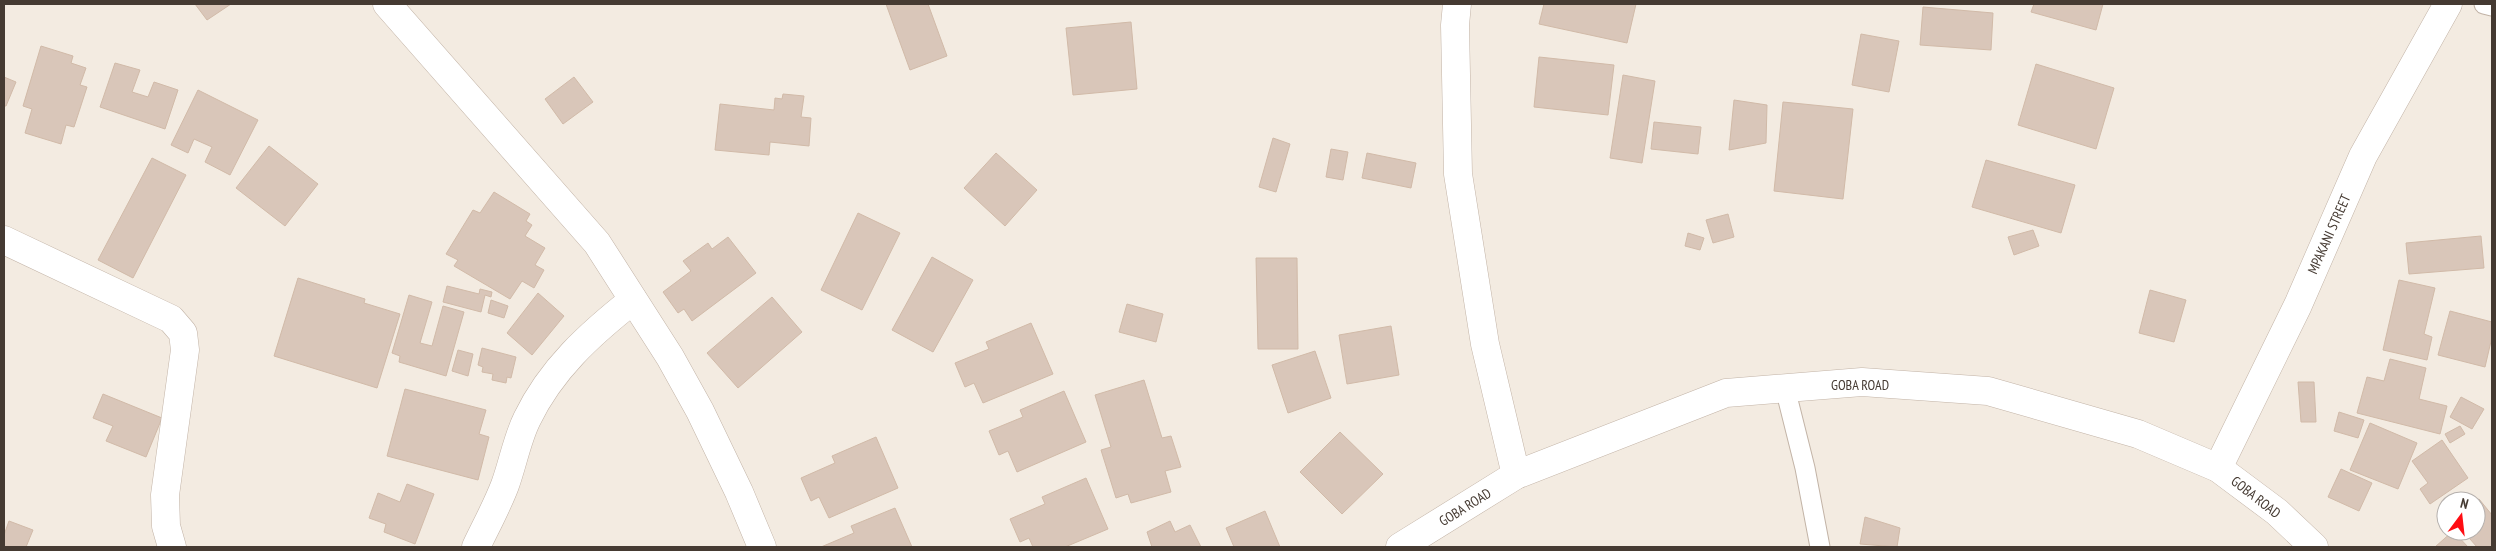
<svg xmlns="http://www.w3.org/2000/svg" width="2496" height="551" viewBox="0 0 2496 551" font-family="'PT Sans Narrow',sans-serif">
  <rect width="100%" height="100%" fill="#f3ebe1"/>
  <g fill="#d9c6b9" stroke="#d1baa8">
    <polygon points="195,4 231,4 207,20"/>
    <polygon points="886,4 928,4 947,56 910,70"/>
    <polygon points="1544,4 1636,4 1627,43 1539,24"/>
    <polygon points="2034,4 2103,4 2096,30 2031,12"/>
    <polygon points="1923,7 1993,13 1991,50 1920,45"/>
    <polygon points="1131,22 1137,89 1073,95 1066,28"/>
    <polygon points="1861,34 1899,41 1889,92 1852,85"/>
    <polygon points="41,46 73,56 71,63 86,68 80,85 87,87 74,127 66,125 61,144 25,133 32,109 23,106"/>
    <polygon points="1539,57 1614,65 1608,115 1534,107"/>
    <polygon points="115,63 140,70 132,92 148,97 154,82 178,90 165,129 100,107"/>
    <polygon points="2036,64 2114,88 2096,149 2018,125"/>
    <polygon points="1623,75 1655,81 1642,163 1610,158"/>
    <polygon points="4,77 16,82 6,106 4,106"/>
    <polygon points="574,77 593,102 563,124 545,99"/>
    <polygon points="198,90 258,120 230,175 205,162 212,147 194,139 188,153 171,145"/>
    <polygon points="783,94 804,96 801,117 811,118 809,146 770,142 769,155 715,150 720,104 774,110 775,98 782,99"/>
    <polygon points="1734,100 1767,105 1766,143 1729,150"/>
    <polygon points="1783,102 1853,109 1843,199 1774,191"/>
    <polygon points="1654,122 1701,127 1698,154 1651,149"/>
    <polygon points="1273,138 1290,144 1276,192 1259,187"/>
    <polygon points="269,146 318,184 285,226 236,188"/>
    <polygon points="1331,149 1348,152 1343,180 1326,177"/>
    <polygon points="996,153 1037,190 1005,226 964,188"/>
    <polygon points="1367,153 1416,163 1411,188 1362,178"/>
    <polygon points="152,158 186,175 133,278 98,260"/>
    <polygon points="1986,160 2075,185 2061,233 1972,207"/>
    <polygon points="494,192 530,214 526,221 532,225 525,236 545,248 535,265 544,270 534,288 522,281 510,299 454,266 458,260 446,254 473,210 480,213"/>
    <polygon points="858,213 900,233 862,310 821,290"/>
    <polygon points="1728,214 1734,237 1713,243 1706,220"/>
    <polygon points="2033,230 2039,246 2014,255 2008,237"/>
    <polygon points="1688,233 1704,238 1700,250 1685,246"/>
    <polygon points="2481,236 2484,268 2409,274 2406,243"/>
    <polygon points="728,237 756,273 692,321 684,309 678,313 663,292 691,271 683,261 708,243 712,249"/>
    <polygon points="932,257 973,280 933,352 892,330"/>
    <polygon points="1256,258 1297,258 1298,349 1258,349"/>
    <polygon points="298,278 365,299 364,303 400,314 377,388 274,356"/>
    <polygon points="2399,280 2435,288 2424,334 2432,337 2427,360 2383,350"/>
    <polygon points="447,286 479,294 480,289 492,292 491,297 485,295 481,312 443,302"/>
    <polygon points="2150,290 2186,300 2174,342 2139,333"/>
    <polygon points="538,293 564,316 532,355 507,333"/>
    <polygon points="409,295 432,302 420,343 432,346 443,306 464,312 446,376 399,362 400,356 392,353"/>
    <polygon points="772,297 802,332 738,388 707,353"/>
    <polygon points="491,300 508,306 504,318 488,313"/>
    <polygon points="1127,304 1163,314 1156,342 1119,332"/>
    <polygon points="2450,311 2492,322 2492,337 2485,367 2438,355"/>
    <polygon points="1031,323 1053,374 983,403 974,383 965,387 955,363 989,349 986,342"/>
    <polygon points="1391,326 1399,375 1347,384 1339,335"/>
    <polygon points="482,348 516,357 511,378 507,377 506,383 492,380 493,374 482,372 483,367 478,365"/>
    <polygon points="458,350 473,354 468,376 452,371"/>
    <polygon points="1315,351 1331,398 1288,413 1272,365"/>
    <polygon points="2390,359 2426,368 2419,399 2447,406 2440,434 2357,413 2367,377 2384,381"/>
    <polygon points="1144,380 1162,438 1171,436 1181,467 1165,471 1171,492 1131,503 1128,494 1116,498 1101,450 1111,447 1095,395"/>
    <polygon points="2298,382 2314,382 2316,422 2301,422"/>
    <polygon points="405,389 486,410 479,434 489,437 478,480 387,456"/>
    <polygon points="1064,391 1086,442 1017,472 1008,451 999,455 989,431 1023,417 1020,410"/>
    <polygon points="103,394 162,418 146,457 106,441 113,426 93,418"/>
    <polygon points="2461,397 2484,409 2472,429 2450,417"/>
    <polygon points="2339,412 2364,420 2358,438 2334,431"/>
    <polygon points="2370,423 2417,443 2398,489 2350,470"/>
    <polygon points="2460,426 2465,434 2450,443 2445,434"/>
    <polygon points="1340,432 1383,474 1342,514 1300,472"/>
    <polygon points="876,437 898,488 829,518 819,497 811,501 801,478 835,463 832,456"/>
    <polygon points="2442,440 2468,478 2430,504 2420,489 2428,483 2412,461"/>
    <polygon points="2341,469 2372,483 2359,511 2328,497"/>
    <polygon points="1086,478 1108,529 1065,547 1033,547 1029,538 1020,542 1010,519 1045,504 1042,497"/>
    <polygon points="407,484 434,494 415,544 384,532 386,524 369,518 378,493 400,502"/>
    <polygon points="2479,499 2492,515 2492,547 2477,547 2463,531 2476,531 2476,501"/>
    <polygon points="895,508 912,547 821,547 854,533 851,526"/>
    <polygon points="1265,511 1280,547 1234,547 1226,528"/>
    <polygon points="1865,517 1900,528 1897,547 1860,544"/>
    <polygon points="9,521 33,530 26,547 4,547 4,535"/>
    <polygon points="1170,521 1175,532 1190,525 1201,547 1152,547 1147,532"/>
    <polygon points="2453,531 2468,547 2435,547"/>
  </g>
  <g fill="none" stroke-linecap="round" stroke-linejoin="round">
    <g stroke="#c2b3a6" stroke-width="21">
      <g id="service">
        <polyline points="2484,4 2492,6"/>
        <polyline points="1785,388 1805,468 1820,547"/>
      </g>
    </g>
    <g stroke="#c2b3a6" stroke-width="29">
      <g id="minor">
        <polyline points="387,4 597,243 670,357 700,411 739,492 762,547"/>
        <polyline points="1457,4 1455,25 1458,174 1485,344 1516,475"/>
        <polyline points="4,240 171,319 183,333 185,350 165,495 166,526 172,547"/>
        <path d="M476 547C486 526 497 506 505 485 513 463 517 439 527 419 551 369 590 334 633 300"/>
      </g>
    </g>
    <g stroke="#c2b3a6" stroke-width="29">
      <g id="tertiary">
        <polyline points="2218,468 2298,305 2363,156 2448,4"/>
        <polyline points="1400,547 1516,475 1726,393 1862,382 1988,391 2138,434 2218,468 2277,512 2314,547"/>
      </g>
    </g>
    <use href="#service" stroke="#fff" stroke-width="19"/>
    <use href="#minor" stroke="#fff" stroke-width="28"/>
    <use href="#tertiary" stroke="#fff" stroke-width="28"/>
  </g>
  <g text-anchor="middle" stroke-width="4" stroke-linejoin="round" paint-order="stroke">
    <g font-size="14" fill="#453a32" stroke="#fff">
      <text transform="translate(2329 234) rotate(-66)" y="5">MPAKANI STREET</text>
      <text x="1860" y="390">GOBA ROAD</text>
      <text transform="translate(2256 497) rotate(38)" y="5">GOBA ROAD</text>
      <text transform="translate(1465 507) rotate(-32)" y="5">GOBA ROAD</text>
    </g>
  </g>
  <rect width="2496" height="551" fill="none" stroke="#453a32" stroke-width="10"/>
  <g transform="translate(2461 516) rotate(15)"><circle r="24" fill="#ffffff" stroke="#b5b0ad"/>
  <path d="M0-4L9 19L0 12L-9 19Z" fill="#ff0d13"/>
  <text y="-8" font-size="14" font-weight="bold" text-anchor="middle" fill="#453a32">N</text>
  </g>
</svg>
